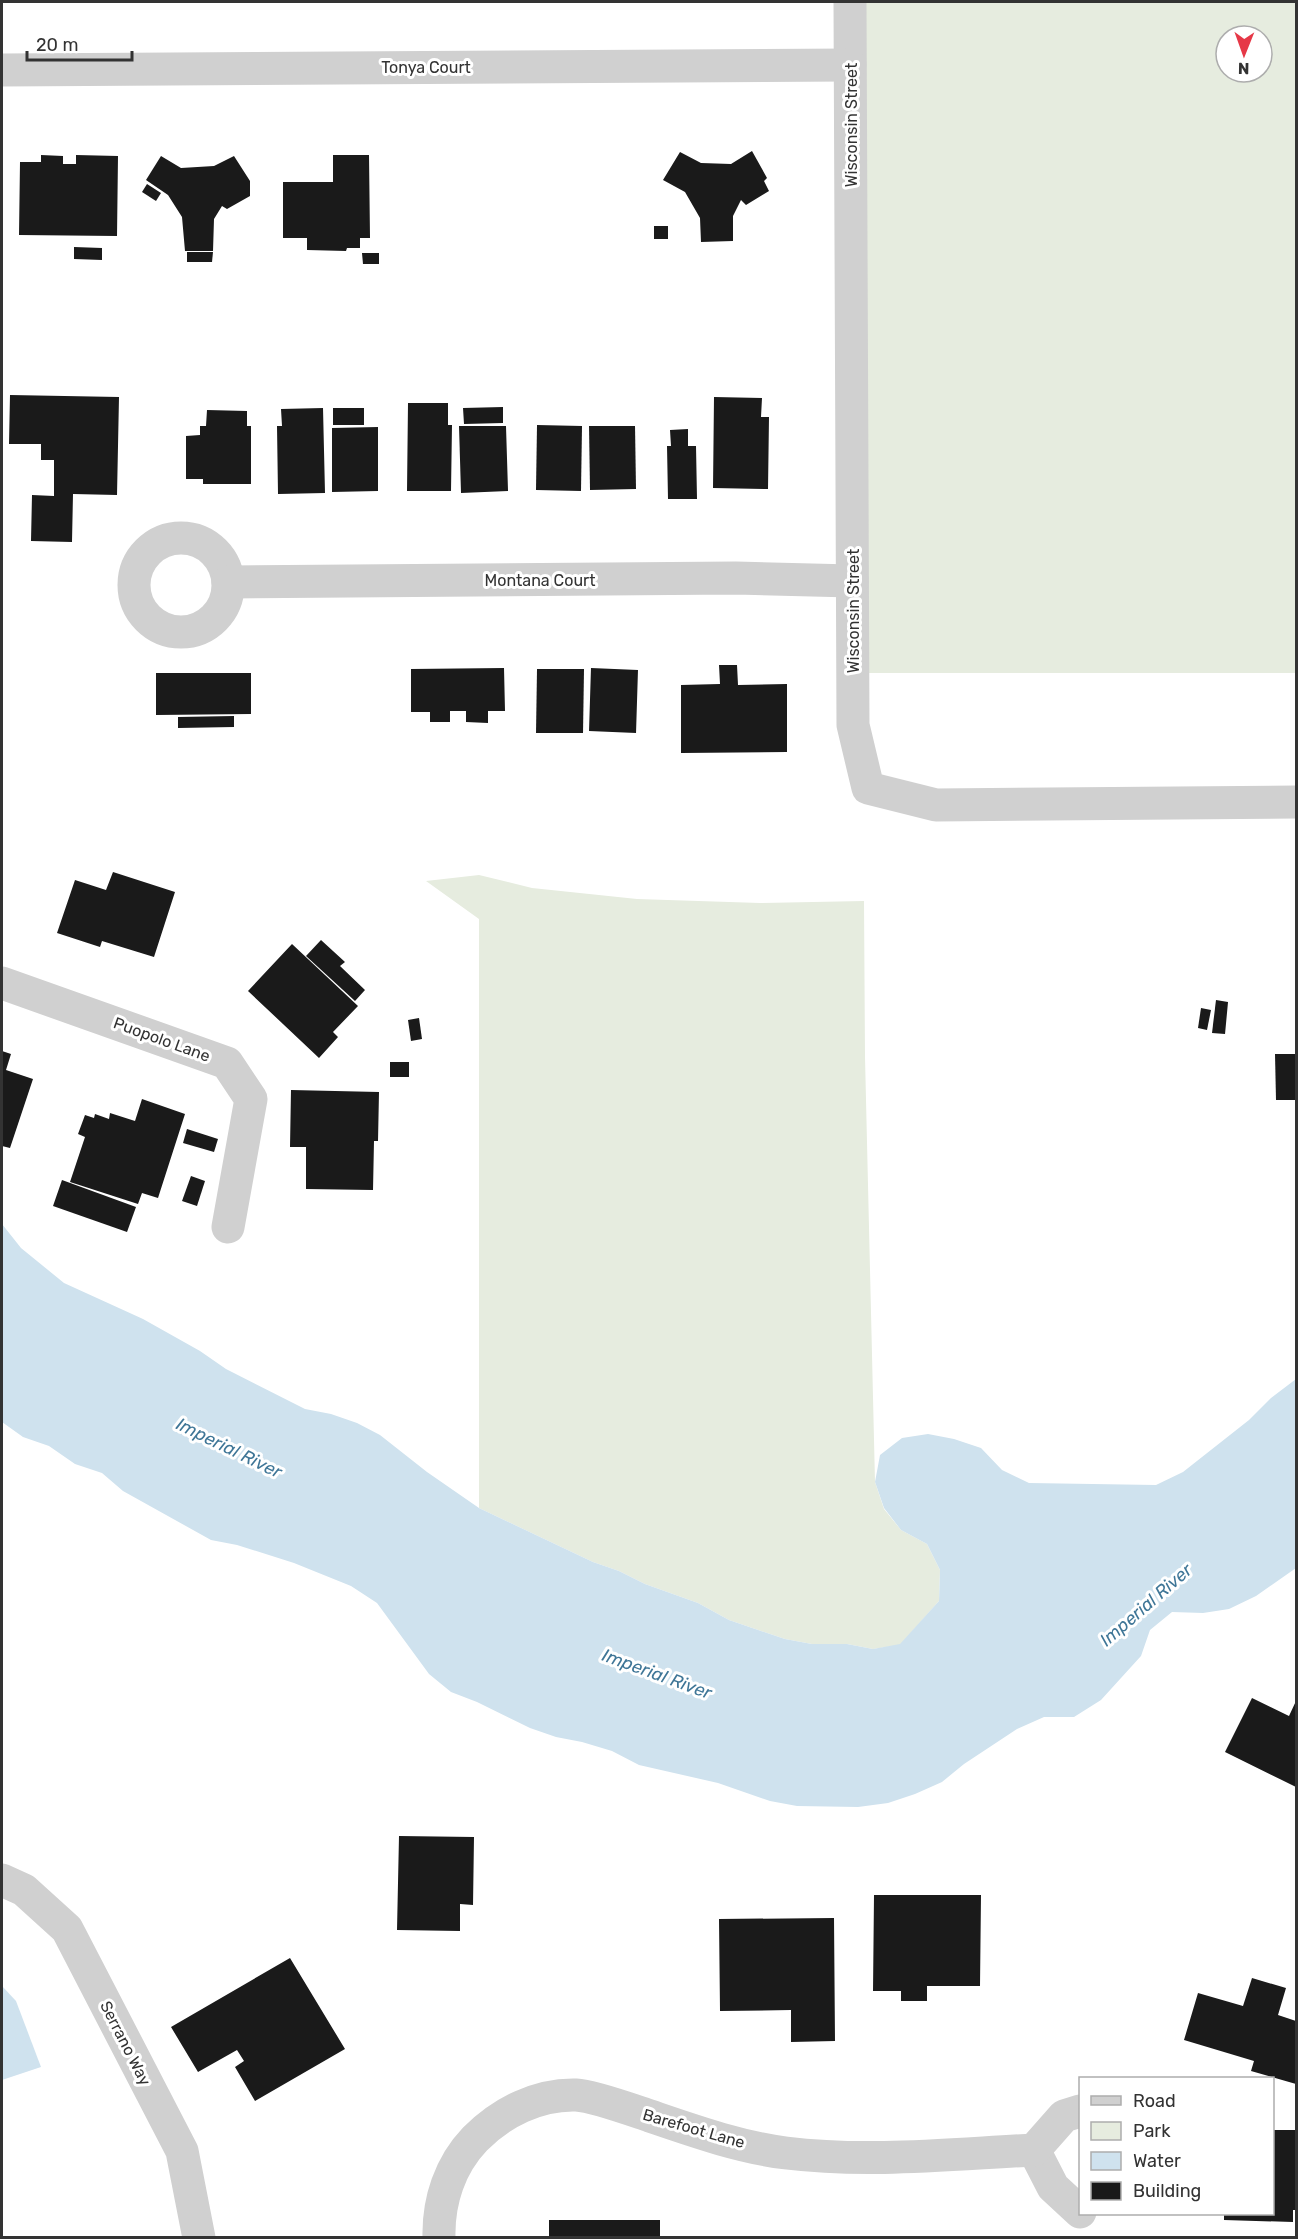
<svg xmlns="http://www.w3.org/2000/svg" width="1298" height="2239" viewBox="0 0 1298 2239" font-family="Rubik,sans-serif">
  <rect width="100%" height="100%" fill="#fff"/>
  <g fill="#e6ecdf" fill-rule="evenodd">
    <path d="M858 2H1296V673H862ZM1226 36H1262V72H1226Z"/>
    <polygon points="479,875 532,888 637,899 760,903 864,901 865,1057 875,1482 884,1509 901,1530 927,1544 940,1570 939,1601 900,1645 873,1649 847,1644 812,1644 785,1639 729,1620 698,1603 645,1584 619,1571 593,1562 479,1508 479,919 426,881"/>
  </g>
  <g fill="#cfe2ee">
    <polygon points="2,1224 21,1248 64,1283 143,1319 200,1351 226,1369 305,1409 331,1414 357,1423 380,1435 427,1472 479,1508 593,1562 619,1571 645,1584 698,1603 729,1620 785,1639 812,1644 847,1644 873,1649 900,1644 939,1601 940,1570 927,1544 901,1530 884,1508 875,1482 880,1455 902,1438 928,1434 954,1439 981,1448 1002,1470 1029,1483 1156,1485 1183,1472 1249,1420 1271,1398 1296,1379 1296,1568 1256,1596 1229,1609 1203,1613 1172,1612 1150,1630 1141,1656 1101,1700 1074,1717 1044,1717 1017,1729 964,1764 942,1782 915,1794 888,1803 858,1807 797,1806 770,1801 718,1783 639,1765 612,1751 582,1742 556,1737 530,1728 477,1702 451,1692 429,1674 377,1603 351,1586 294,1563 237,1545 211,1540 123,1491 102,1473 75,1464 49,1446 23,1437 2,1422"/>
    <polygon points="2,1986 16,2001 41,2067 2,2080"/>
  </g>
  <g fill="#1a1a1a">
    <polygon points="752,151 767,178 764,181 769,191 746,205 741,200 733,216 733,241 701,242 700,218 685,192 663,180 680,152 701,163 731,164"/>
    <polygon points="41,155 63,156 63,164 76,164 76,155 118,156 117,236 19,235 20,162 41,162"/>
    <polygon points="333,155 369,155 370,238 360,238 360,248 347,248 346,251 307,250 307,238 283,238 283,182 333,182"/>
    <polygon points="161,156 181,168 214,166 234,156 250,181 250,196 227,209 222,206 214,219 213,251 185,251 182,217 168,195 146,180"/>
    <polygon points="147,184 161,193 156,201 142,192"/>
    <rect x="654" y="226" width="14" height="13"/>
    <polygon points="74,247 102,248 102,260 74,259"/>
    <polygon points="187,252 213,252 212,262 187,262"/>
    <polygon points="362,253 379,253 379,264 363,264"/>
    <polygon points="10,395 119,397 117,495 73,494 72,542 31,541 32,495 54,496 54,460 41,460 41,444 9,444"/>
    <polygon points="714,397 762,398 761,417 769,417 768,489 713,488"/>
    <polygon points="408,403 448,403 448,425 452,425 451,491 407,491"/>
    <polygon points="503,407 503,423 464,424 463,408"/>
    <polygon points="323,408 325,493 278,494 277,426 282,426 281,409"/>
    <rect x="333" y="408" width="31" height="17"/>
    <polygon points="207,410 247,411 247,426 251,426 251,484 203,484 203,479 186,479 186,436 200,435 200,426 206,426"/>
    <polygon points="537,425 582,426 581,491 536,490"/>
    <polygon points="459,426 506,426 508,491 461,493"/>
    <polygon points="589,426 635,426 636,489 590,490"/>
    <polygon points="378,427 378,491 332,492 332,428"/>
    <polygon points="688,429 688,446 696,446 697,499 668,499 667,446 671,446 670,430"/>
    <polygon points="719,665 737,665 738,685 787,684 787,752 681,753 681,685 720,684"/>
    <polygon points="504,668 505,711 488,711 488,723 466,722 466,711 450,711 450,722 430,722 430,712 411,712 411,669"/>
    <polygon points="591,668 638,670 636,733 589,731"/>
    <polygon points="537,669 584,669 583,733 536,733"/>
    <polygon points="156,673 251,673 251,714 156,715"/>
    <polygon points="234,716 234,727 178,728 178,717"/>
    <polygon points="113,872 175,892 154,957 102,941 100,947 57,933 75,880 106,890"/>
    <polygon points="321,940 345,962 340,966 365,990 355,1001 306,956"/>
    <polygon points="292,944 358,1006 333,1032 338,1037 319,1058 248,991"/>
    <polygon points="1216,1000 1228,1002 1225,1034 1212,1033"/>
    <polygon points="1201,1008 1211,1010 1207,1030 1198,1028"/>
    <polygon points="419,1018 422,1039 411,1041 408,1020"/>
    <polygon points="2,1051 11,1054 6,1070 33,1079 10,1148 2,1146"/>
    <polygon points="1275,1054 1296,1054 1296,1100 1276,1100"/>
    <rect x="390" y="1062" width="19" height="15"/>
    <polygon points="291,1090 379,1092 378,1141 374,1141 373,1190 306,1189 306,1147 290,1147"/>
    <polygon points="142,1099 185,1114 158,1198 142,1193 138,1204 70,1182 85,1137 78,1134 85,1115 94,1118 95,1114 109,1119 110,1113 135,1121"/>
    <polygon points="187,1129 218,1139 214,1152 183,1143"/>
    <polygon points="191,1176 205,1181 197,1206 182,1201"/>
    <polygon points="62,1180 136,1207 127,1232 53,1206"/>
    <polygon points="1252,1698 1289,1716 1296,1701 1296,1787 1225,1752"/>
    <polygon points="399,1836 474,1837 473,1905 460,1904 460,1931 397,1930"/>
    <polygon points="874,1895 981,1895 980,1986 927,1986 927,2001 901,2001 901,1991 873,1991"/>
    <polygon points="834,1918 835,2041 791,2042 791,2010 720,2011 719,1919"/>
    <polygon points="290,1958 345,2049 255,2101 235,2067 244,2061 237,2050 198,2072 171,2027"/>
    <polygon points="1252,1978 1286,1988 1278,2015 1296,2021 1296,2084 1251,2071 1254,2061 1184,2040 1198,1993 1243,2006"/>
    <polygon points="1272,2130 1296,2130 1296,2210 1293,2210 1293,2222 1224,2220 1224,2214 1272,2214"/>
    <rect x="549" y="2220" width="111" height="18"/>
  </g>
  <g fill="none" stroke-linecap="round" stroke-linejoin="round">
    <g stroke="#d0d0d0" stroke-width="33">
      <polyline points="850,2 853,725 868,788 936,805 1296,802"/>
      <polyline points="2,70 850,65"/>
      <circle cx="181" cy="585" r="47"/>
      <polyline points="228,582 736,578 852,581"/>
      <polyline points="2,983 227,1063 251,1099 228,1227"/>
      <polyline points="2,1880 24,1890 67,1929 182,2151 199,2238"/>
      <polyline points="1034,2150 1053,2187 1080,2212"/>
      <path d="M439 2238C438 2201 450 2165 475 2139 502 2112 538 2094 576 2095 594 2096 632 2110 650 2116 694 2131 739 2147 786 2153 868 2163 952 2154 1034 2150L1064 2116 1080 2111"/>
    </g>
  </g>
  <g text-anchor="middle" stroke-width="6" stroke-linejoin="round" paint-order="stroke">
    <g font-size="16" fill="#333" stroke="#fff">
      <text x="426" y="73">Tonya Court</text>
      <text transform="translate(851 125) rotate(-90)" y="6">Wisconsin Street</text>
      <text x="540" y="586">Montana Court</text>
      <text transform="translate(853 611) rotate(-90)" y="6">Wisconsin Street</text>
      <text transform="translate(162 1039) rotate(20)" y="6">Puopolo Lane</text>
      <text transform="translate(126 2043) rotate(63)" y="6">Serrano Way</text>
      <text transform="translate(694 2128) rotate(16)" y="6">Barefoot Lane</text>
    </g>
    <g font-size="18" font-style="italic" fill="#3f7697" stroke="#fff">
      <text transform="translate(229 1448) rotate(26)" y="6">Imperial River</text>
      <text transform="translate(1146 1605) rotate(-41)" y="6">Imperial River</text>
      <text transform="translate(657 1674) rotate(20)" y="6">Imperial River</text>
    </g>
  </g>
  <rect width="1298" height="2239" fill="none" stroke="#333333" stroke-width="6"/>
  <rect x="1079" y="2077" width="195" height="138" fill="#ffffff" stroke="#adadad" stroke-width="1.5"/>
  <rect x="1091" y="2096" width="30" height="9" fill="#d0d0d0" stroke="#adadad" stroke-width="1.5"/>
  <text x="1133" y="2107" font-size="18" fill="#333333">Road</text>
  <rect x="1091" y="2122" width="30" height="18" fill="#e6ecdf" stroke="#adadad" stroke-width="1.5"/>
  <text x="1133" y="2137" font-size="18" fill="#333333">Park</text>
  <rect x="1091" y="2152" width="30" height="18" fill="#cfe2ee" stroke="#adadad" stroke-width="1.5"/>
  <text x="1133" y="2167" font-size="18" fill="#333333">Water</text>
  <rect x="1091" y="2182" width="30" height="18" fill="#1a1a1a" stroke="#adadad" stroke-width="1.5"/>
  <text x="1133" y="2197" font-size="18" fill="#333333">Building</text>
  <g transform="translate(1244 54) rotate(181)"><circle r="28" fill="#ffffff" stroke="#adadad" stroke-width="1.5"/>
  <path d="M0-4.5L10 22L0 15L-10 22Z" fill="#e63847"/>
  <text y="-9" font-size="16" font-weight="bold" text-anchor="middle" fill="#333333">N</text>
  </g>
  <path d="M27 51v9h105v-9" fill="none" stroke="#333333" stroke-width="3"/>
  <text x="36" y="51" font-size="18" fill="#333333" stroke="#ffffff" stroke-width="4.5" paint-order="stroke">20 m</text>
</svg>
